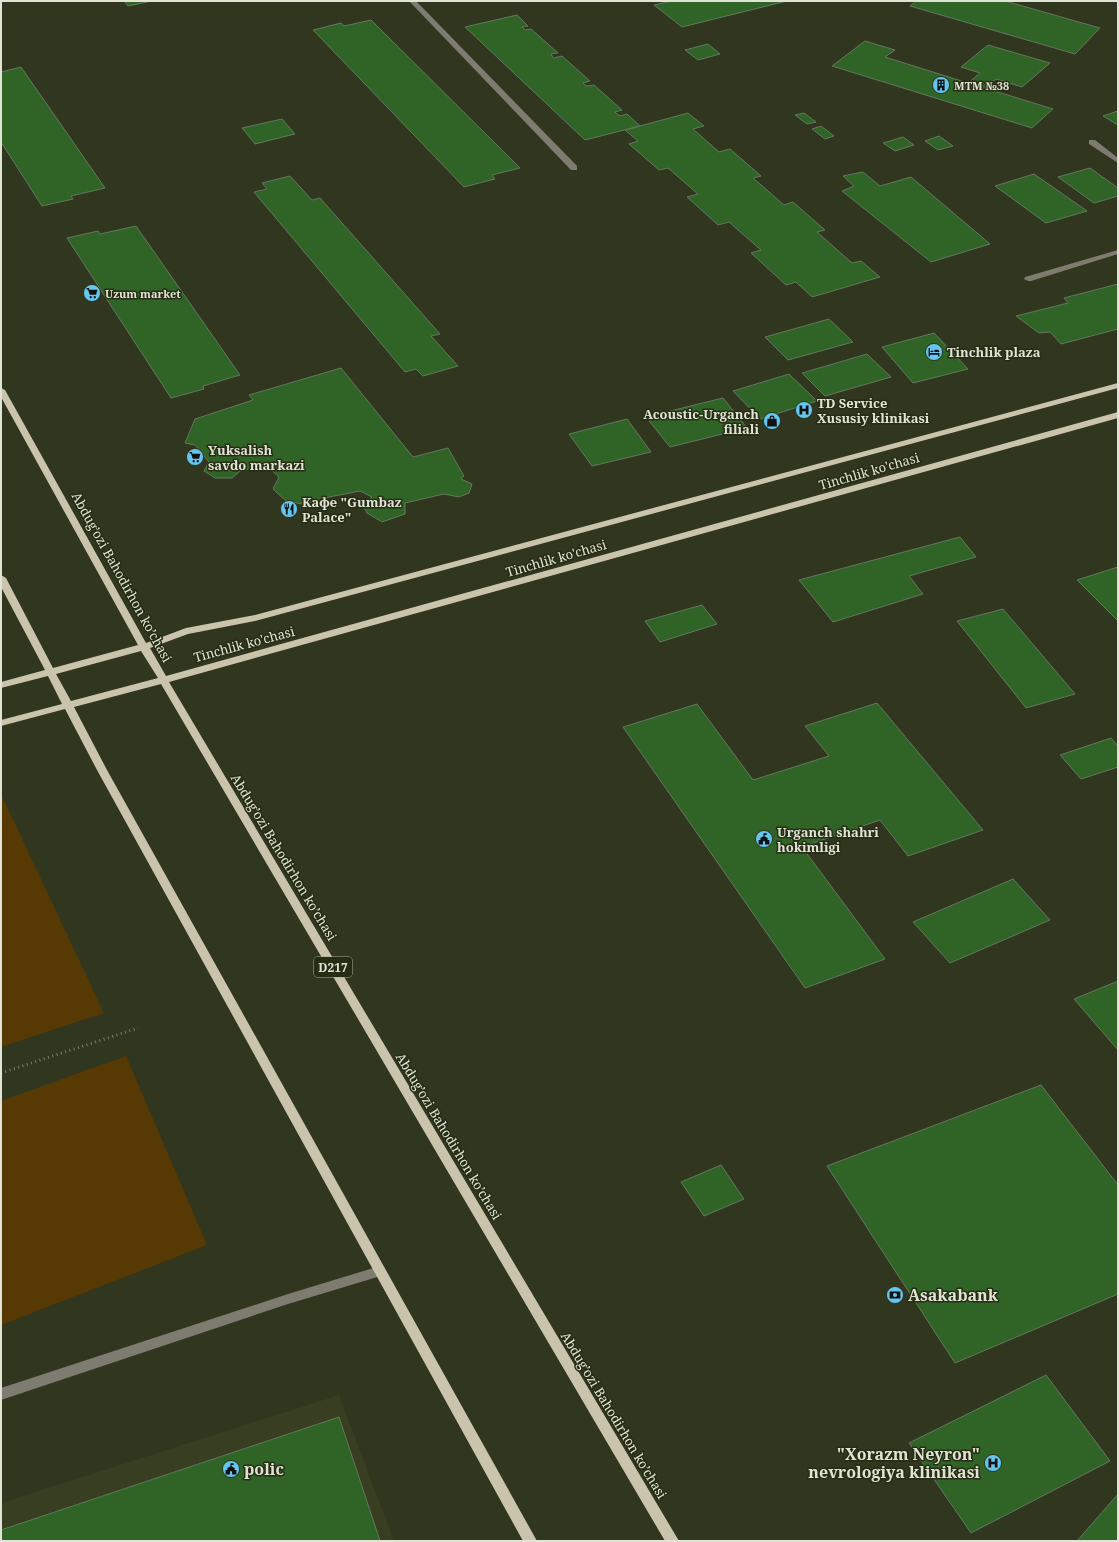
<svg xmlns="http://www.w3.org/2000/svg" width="1119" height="1542" font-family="'Noto Serif',serif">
  <rect width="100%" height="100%" fill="#31361e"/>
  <path fill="#383f20" d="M339 1395 394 1541H1V1503Z"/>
  <path fill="#573904" d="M1 794 104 1013 1 1047Z
    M126 1056 207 1245 1 1325V1101Z"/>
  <path fill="#306427" stroke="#647761" d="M124 1H152L128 6Z
    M672 1H787L682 27 654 5Z
    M916 1H1005L1100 28 1075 54 910 6Z
    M517 15 528 26 522 27 525 30 531 29 558 53 551 54 552 56 554 58 562 56 590 81 583 83 585 85 587 86 594 85 622 110 615 112 617 114 620 116 627 114 640 126 585 140 465 27Z
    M371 20 520 168 492 175 495 179 464 187 313 30 341 23 344 26Z
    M865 41 895 50 885 57 968 83 980 73 961 67 988 45 1050 63 1022 87 996 79 985 88 1053 109 1032 128 832 66Z
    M708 44 720 54 698 60 685 50Z
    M21 67 105 188 71 196 73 199 42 206 1 142V72Z
    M1118 111V125L1103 116Z
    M688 113 704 126 693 129 719 152 730 149 761 176 753 178 784 205 793 202 825 230 817 232 852 263 861 261 880 277 812 297 796 282 786 285 751 253 761 250 729 222 718 225 687 197 698 194 668 168 659 170 629 144 638 141 625 130Z
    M804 113 816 122 807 124 795 115Z
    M282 119 295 134 255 144 242 128Z
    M821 126 834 136 825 139 812 129Z
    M939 136 953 146 938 150 925 141Z
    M903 137 914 145 895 151 883 143Z
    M1090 168 1118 188V196L1094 203 1058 177Z
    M863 172 880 186 911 177 990 244 931 262 842 191 854 186 843 176Z
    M1034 174 1087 211 1046 223 995 186Z
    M290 176 312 200 320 198 440 334 431 336 458 366 423 376 416 369 405 372 254 192 267 189 262 183Z
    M136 226 240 375 203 386 204 389 171 398 67 238 98 231 100 234Z
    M1118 284V329L1061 344 1050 332 1039 333 1016 316 1068 303 1064 298Z
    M829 319 853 342 788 360 765 337Z
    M934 333 968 369 913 383 882 347Z
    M867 354 891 377 825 396 802 373Z
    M341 368 413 457 448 448 464 476 461 479 472 484 469 493 459 497 444 494 405 503V514L382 522 367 513 363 505 372 497 360 491 329 497 308 505 286 501 273 489 279 477 266 465 240 471 232 478H215L204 471 209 462 195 445 185 443 195 419 253 400 249 395Z
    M789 374 817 401 760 419 733 391Z
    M723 398 747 428 670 447 646 417Z
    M627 419 651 452 592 466 569 434Z
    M960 537 976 557 909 576 923 594 833 622 799 580Z
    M1118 567V621L1077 580Z
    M702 605 717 624 660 642 645 621Z
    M1003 609 1075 694 1026 708 957 621Z
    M877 703 983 830 908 856 880 820 802 847 885 959 805 988 623 727 697 704 753 780 829 756 805 726Z
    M1111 738 1118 746V767L1081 779 1060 755Z
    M1013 879 1050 920 950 963 913 922Z
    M1118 981V1050L1074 999Z
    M1041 1085 1118 1185V1294L955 1363 827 1166Z
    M721 1165 744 1199 704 1216 681 1182Z
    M1046 1375 1110 1461 971 1533 909 1443Z
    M339 1417 380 1541H1V1530Z
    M1118 1494V1541H1077Z"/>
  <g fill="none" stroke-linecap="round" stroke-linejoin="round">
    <path stroke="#7a7e6a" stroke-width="3" stroke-dasharray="1 3.5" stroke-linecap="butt" d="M1 1073 138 1028"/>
    <path fill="#7e7c70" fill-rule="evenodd" d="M409 1H416L577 166V170H571Z
      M1089 140H1095L1118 158V163L1089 144Z
      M1118 250V254L1031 281H1028L1024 279 1025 277Z
      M380 1266 384 1267 386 1271 384 1275 288 1304 1 1400V1388L288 1294Z"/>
    <path fill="#c9c4ab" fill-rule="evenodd" d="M1118 383V388L255 621 188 634 150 648 166 676 1118 412V418L169 682 679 1541H665L161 684 74 707 107 770 537 1541H523L97 770 65 709 1 726V720L62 704 48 676 1 688V682L45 670 1 587V575L6 578 53 668 138 645 1 397V388L5 390 146 643 186 628 255 615ZM141 651 158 678 71 701 56 674Z"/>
  </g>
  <defs>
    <g id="building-disc" transform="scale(0.9)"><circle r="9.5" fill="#64c5ee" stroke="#272c14"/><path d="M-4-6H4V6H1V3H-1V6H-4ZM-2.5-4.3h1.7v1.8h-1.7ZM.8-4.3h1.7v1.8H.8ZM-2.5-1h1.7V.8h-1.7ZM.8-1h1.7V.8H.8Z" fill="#111"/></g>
    <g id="supermarket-disc" transform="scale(0.9)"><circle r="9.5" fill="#64c5ee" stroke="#272c14"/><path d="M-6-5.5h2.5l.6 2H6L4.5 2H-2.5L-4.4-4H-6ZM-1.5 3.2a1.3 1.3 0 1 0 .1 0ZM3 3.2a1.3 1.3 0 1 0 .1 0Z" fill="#111"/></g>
    <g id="hotel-disc" transform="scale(0.9)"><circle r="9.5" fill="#64c5ee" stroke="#272c14"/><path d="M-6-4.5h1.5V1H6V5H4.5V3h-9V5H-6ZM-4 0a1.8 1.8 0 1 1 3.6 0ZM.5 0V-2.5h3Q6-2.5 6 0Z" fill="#111"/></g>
    <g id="hospital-disc" transform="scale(0.9)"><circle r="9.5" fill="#64c5ee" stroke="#272c14"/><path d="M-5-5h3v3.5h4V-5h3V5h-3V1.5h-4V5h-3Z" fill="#111"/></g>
    <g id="shop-disc" transform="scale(0.9)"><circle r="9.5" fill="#64c5ee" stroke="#272c14"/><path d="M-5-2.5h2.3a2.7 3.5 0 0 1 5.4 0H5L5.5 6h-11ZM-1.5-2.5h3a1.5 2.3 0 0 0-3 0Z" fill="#111"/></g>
    <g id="restaurant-disc" transform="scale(0.9)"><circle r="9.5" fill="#64c5ee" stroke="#272c14"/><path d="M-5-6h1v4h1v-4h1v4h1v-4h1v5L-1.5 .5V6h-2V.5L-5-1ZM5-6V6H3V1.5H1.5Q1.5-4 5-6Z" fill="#111"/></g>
    <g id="civic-disc" transform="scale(0.9)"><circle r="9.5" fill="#64c5ee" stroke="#272c14"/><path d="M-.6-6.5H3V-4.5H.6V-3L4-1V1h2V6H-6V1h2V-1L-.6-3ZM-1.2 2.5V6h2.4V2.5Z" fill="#111"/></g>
    <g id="bank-disc" transform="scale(0.9)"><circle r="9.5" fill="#64c5ee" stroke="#272c14"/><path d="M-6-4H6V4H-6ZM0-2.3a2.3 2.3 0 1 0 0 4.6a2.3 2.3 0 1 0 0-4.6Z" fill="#111"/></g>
  </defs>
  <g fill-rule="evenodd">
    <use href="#building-disc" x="941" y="85"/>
    <use href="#supermarket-disc" x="92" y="293"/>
    <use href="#hotel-disc" x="934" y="352"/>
    <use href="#hospital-disc" x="804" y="410"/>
    <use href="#shop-disc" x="772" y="421"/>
    <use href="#supermarket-disc" x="195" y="457"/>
    <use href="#restaurant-disc" x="289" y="509"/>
    <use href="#civic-disc" x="764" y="839"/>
    <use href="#bank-disc" x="895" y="1295"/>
    <use href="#hospital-disc" x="993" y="1463"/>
    <use href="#civic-disc" x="231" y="1469"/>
  </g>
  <g text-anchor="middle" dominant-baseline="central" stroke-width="3" stroke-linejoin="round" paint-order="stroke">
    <g font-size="11" font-weight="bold" fill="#e0e4d5" stroke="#272c14" text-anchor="start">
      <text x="954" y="85">МТМ №38</text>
      <text x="105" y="293">Uzum market</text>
    </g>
    <rect fill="#272c14" stroke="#a8ad9b" stroke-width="1" x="314" y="957" width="38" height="20" rx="3"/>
    <g font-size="12" font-weight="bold" fill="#e0e4d5">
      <text x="333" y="967">D217</text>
    </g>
    <g font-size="13" font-weight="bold" fill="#e0e4d5" stroke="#272c14" text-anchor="start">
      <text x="947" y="352">Tinchlik plaza</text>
      <text x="817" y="403">TD Service<tspan x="817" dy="15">Xususiy klinikasi</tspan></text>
      <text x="759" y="414" text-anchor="end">Acoustic-Urganch<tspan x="759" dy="15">filiali</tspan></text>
      <text x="208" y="450">Yuksalish<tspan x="208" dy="15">savdo markazi</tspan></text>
      <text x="302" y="502">Кафе "Gumbaz<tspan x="302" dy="15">Palace"</tspan></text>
      <text x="777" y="832">Urganch shahri<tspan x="777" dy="15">hokimligi</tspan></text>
    </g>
    <g font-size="13" fill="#e0e4d5" stroke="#272c14">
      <text transform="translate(869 471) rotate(-16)">Tinchlik ko'chasi</text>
      <text transform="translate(556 558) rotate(-16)">Tinchlik ko'chasi</text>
      <text transform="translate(122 577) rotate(61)">Abdug’ozi Bahodirhon ko’chasi</text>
      <text transform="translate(244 644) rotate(-15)">Tinchlik ko'chasi</text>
      <text transform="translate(284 857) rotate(59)">Abdug’ozi Bahodirhon ko’chasi</text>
      <text transform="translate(449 1136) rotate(59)">Abdug’ozi Bahodirhon ko’chasi</text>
      <text transform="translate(614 1415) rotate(59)">Abdug’ozi Bahodirhon ko’chasi</text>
    </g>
    <g font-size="16" font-weight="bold" fill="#e0e4d5" stroke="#272c14" text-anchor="start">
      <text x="908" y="1295">Asakabank</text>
      <text x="980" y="1454" text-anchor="end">"Xorazm Neyron"<tspan x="980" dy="18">nevrologiya klinikasi</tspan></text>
      <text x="244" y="1469">polic</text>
    </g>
  </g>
  <rect width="1119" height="1542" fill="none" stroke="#e0e4d5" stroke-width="4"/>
</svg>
